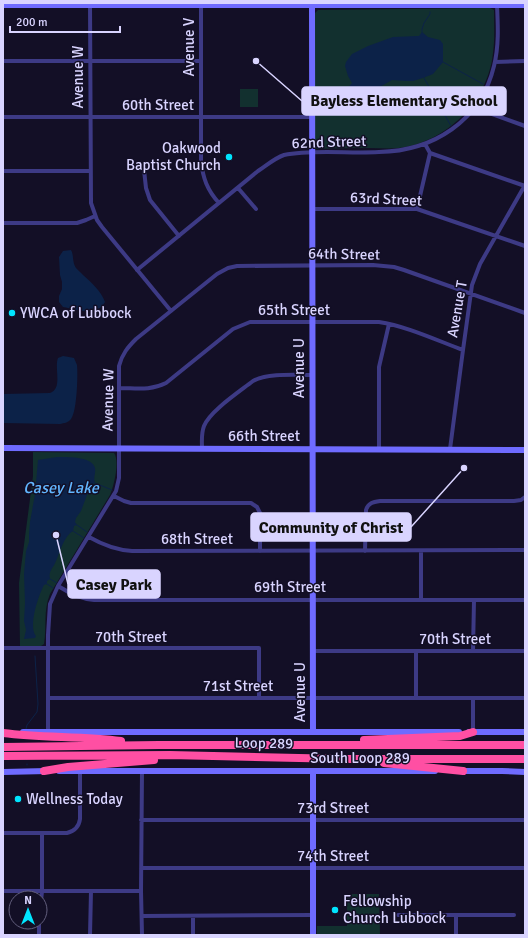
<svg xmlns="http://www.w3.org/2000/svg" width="528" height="938" font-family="Signika,sans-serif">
  <rect width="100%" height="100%" fill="#130f26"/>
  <path fill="#12302f" d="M490 8 494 10C494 24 495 39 493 53 488 101 447 142 399 148 389 149 378 148 368 148 351 148 334 148 316 149L314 147 315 13 318 10Z
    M240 89H258V107H240Z
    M33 452 114 453C120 461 114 486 110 495L50 594C43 611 47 626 44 644L41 646H20L19 583 33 476Z
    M347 894H379L380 935H317V926H347Z"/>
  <path fill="#0c2248" d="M422 32 428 37 440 40 443 44V62L433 74 423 78 413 81H406L392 80 378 88 372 90 366 89 358 88 347 89 352 83 348 76 345 66 346 62 352 54 368 46 393 37 417 36H419Z
    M71 250C74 255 72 262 76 268 78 270 81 273 83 275 92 283 101 291 105 302 96 318 77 309 63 307L59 302V296L62 289V282L60 275 59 257 63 251Z
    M63 356 69 357 74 358C75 360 76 363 77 365 78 374 77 412 71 419 68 423 64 423 60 424L3 423V394L50 393C63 389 54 368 58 358Z
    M57 457C67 457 92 456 95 468 96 473 93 478 95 483L92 484 87 495 81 511 76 518 75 522 77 525 74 526 73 531C64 536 60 552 56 561 54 567 48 571 50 579L47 581V584L44 585 43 587C38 597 28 627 36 636L35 638 24 639 26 630 24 621 25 603 24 574 26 551 29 542V534L30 522 35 494 38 460Z"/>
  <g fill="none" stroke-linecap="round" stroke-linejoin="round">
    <path stroke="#0c2248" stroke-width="1" d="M422 32V29L424 23 430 14V12
      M443 62 483 84
      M424 78 451 126
      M315 93 347 89
      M95 483 112 490
      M77 525 87 532
      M73 531 84 538
      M50 579 57 583
      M47 584 53 588
      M26 729 27 725 37 712 38 704 35 656
      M27 765V764"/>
    <path stroke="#3d3a85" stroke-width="4" d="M90 3 91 203 97 220 102 227 171 311
      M201 5V161C203 178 207 190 219 203
      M3 61H201
      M495 62 525 61
      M475 107 484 111 525 126
      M3 117H312
      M425 144 430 153 525 186
      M144 170 146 188 150 200 179 236
      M3 171H90
      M238 188 256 209
      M312 209H417L525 246
      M417 209 430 153
      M3 223H77L86 220 95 216
      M137 270 258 171C267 165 275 158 284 155 298 152 313 152 327 152 344 152 361 153 379 152 433 151 481 121 494 66 499 46 498 26 497 5
      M119 388C136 388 150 391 166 383L233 329 250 322H379C406 326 436 340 463 350
      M202 448C202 441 201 434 204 426 210 411 239 392 253 381 267 373 295 375 312 375
      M379 449V367L389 324
      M450 449 463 350 472 285 480 264 525 185
      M114 496 124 501 131 503H251L257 507 260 513V551
      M89 537C103 545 116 550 132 551L525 550
      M365 551 366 510C368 503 373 502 380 501H514L521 500 525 497
      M421 551V600
      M58 586C69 593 81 599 94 600H525
      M3 648H259V698
      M313 651H525
      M416 651V698
      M473 651 474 600
      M48 698H525
      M48 732V635L50 604 58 586 116 491 119 478V366C122 354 128 347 136 339L217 274 228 268 237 266 373 265 394 267 404 270 525 313
      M473 732V698
      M142 771 141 891 142 935
      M141 820H525
      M3 833H67C75 831 79 827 80 819V771
      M141 868H525
      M3 891H141
      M40 912 42 891V833
      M398 915H514
      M456 915V935
      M142 916 313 915
      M39 935V922
      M90 935 91 891
      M193 935V916"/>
    <path stroke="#6f6bff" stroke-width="6" d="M312 3 313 732
      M3 5H525
      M3 448 525 450
      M23 732H459
      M469 732H525
      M59 771H435
      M313 771V935
      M459 771H502L525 772
      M3 772 47 771"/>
    <path stroke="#ff4fa3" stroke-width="8" d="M3 733C42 738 82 736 121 741
      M364 740 460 736 473 732
      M3 747 159 745H525
      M3 756 170 755 344 759H525
      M384 763 463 771
      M44 771 68 767 154 760"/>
  </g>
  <g fill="#00e5ff" stroke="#130f26" stroke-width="1.5">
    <circle cx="229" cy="157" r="4"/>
    <circle cx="12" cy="313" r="4"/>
    <circle cx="18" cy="799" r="4"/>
    <circle cx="335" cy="910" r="4"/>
  </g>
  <g text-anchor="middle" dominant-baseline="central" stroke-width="3" stroke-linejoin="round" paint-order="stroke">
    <g font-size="15" fill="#d9d4ff" stroke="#130f26">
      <text transform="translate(189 47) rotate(-90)">Avenue V</text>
      <text transform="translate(78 77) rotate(-90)">Avenue W</text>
      <text x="158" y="105">60th Street</text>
      <text transform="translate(329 142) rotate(-2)">62nd Street</text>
      <text transform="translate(386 199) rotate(3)">63rd Street</text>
      <text transform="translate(344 254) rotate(1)">64th Street</text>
      <text transform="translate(457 309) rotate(-80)">Avenue T</text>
      <text x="294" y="310">65th Street</text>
      <text transform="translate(299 368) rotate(-90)">Avenue U</text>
      <text transform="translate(108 400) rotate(-89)">Avenue W</text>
      <text x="264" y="436">66th Street</text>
      <text x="197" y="539">68th Street</text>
      <text x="290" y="587">69th Street</text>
      <text x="131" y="637">70th Street</text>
      <text x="455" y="639">70th Street</text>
      <text x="238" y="686">71st Street</text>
      <text transform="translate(300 692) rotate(-90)">Avenue U</text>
      <text transform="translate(264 743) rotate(1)">Loop 289</text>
      <text x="360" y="758">South Loop 289</text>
      <text x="333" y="808">73rd Street</text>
      <text x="333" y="856">74th Street</text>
    </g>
    <g font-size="15" fill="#d9d4ff" stroke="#130f26" text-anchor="start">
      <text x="221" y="148" text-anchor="end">Oakwood<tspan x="221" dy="17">Baptist Church</tspan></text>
      <text x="20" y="313">YWCA of Lubbock</text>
      <text x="26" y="799">Wellness Today</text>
      <text x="343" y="901">Fellowship<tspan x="343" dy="17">Church Lubbock</tspan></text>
    </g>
    <g font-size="16" font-style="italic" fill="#62b6ff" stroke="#130f26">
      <text x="61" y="488">Casey Lake</text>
    </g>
  </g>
  <path fill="none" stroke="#d9d4ff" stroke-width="1.5" d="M256 61L302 101M464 468L411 527M56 535L68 584"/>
  <g fill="#d9d4ff" stroke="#130f26" stroke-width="1.5">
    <circle cx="256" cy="61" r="4"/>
    <circle cx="464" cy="468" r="4"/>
    <circle cx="56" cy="535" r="4"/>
  </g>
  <g fill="#d9d4ff" stroke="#d9d4ff" stroke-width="1.5">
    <rect x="302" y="87" width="204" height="28" rx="4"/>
    <rect x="251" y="513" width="160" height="28" rx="4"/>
    <rect x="68" y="570" width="92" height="28" rx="4"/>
  </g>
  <g font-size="16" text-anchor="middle" font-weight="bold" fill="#111">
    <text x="404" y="106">Bayless Elementary School</text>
    <text x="331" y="533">Community of Christ</text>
    <text x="114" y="590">Casey Park</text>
  </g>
  <rect width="528" height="938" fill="none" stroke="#d9d4ff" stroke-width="8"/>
  <g transform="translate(28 910)"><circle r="19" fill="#130f26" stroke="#625e7d"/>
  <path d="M0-3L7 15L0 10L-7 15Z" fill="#00e5ff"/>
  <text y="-6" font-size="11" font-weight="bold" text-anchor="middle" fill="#d9d4ff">N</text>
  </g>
  <path d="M10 26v6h110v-6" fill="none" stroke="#d9d4ff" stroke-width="2"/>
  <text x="16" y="26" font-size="12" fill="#d9d4ff" stroke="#130f26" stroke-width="3" paint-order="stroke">200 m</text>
</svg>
